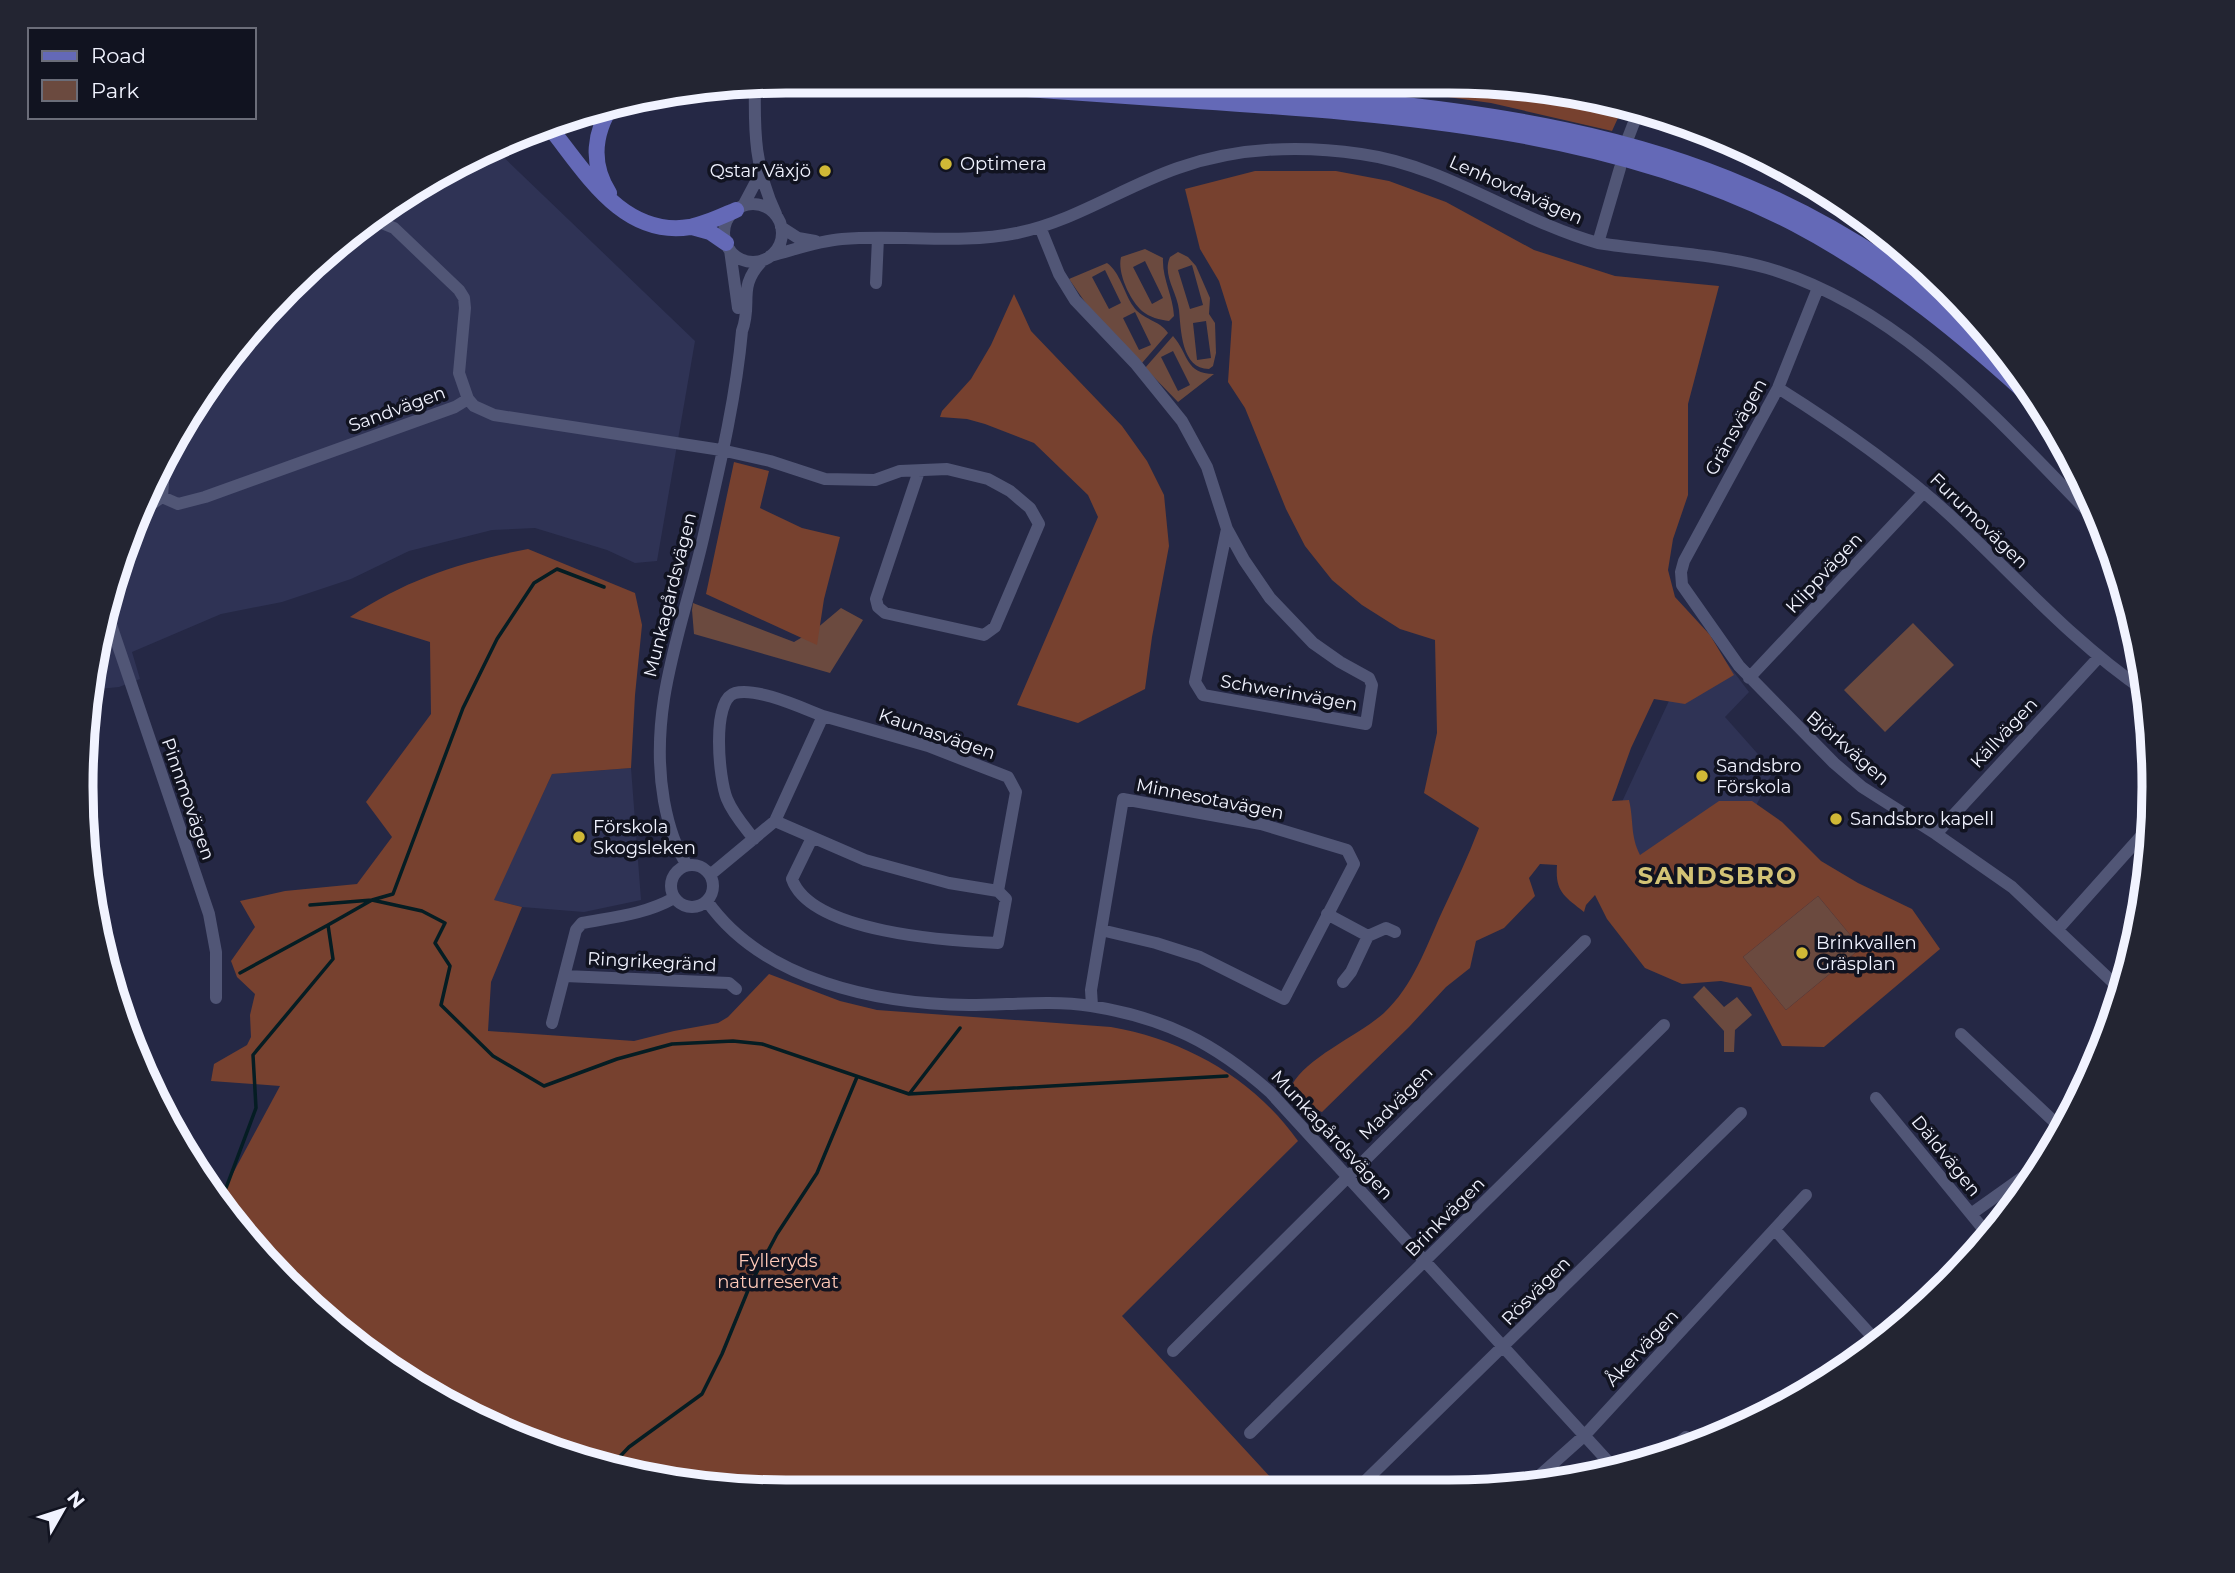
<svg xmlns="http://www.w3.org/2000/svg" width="2235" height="1573" font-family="Montserrat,sans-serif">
  <rect width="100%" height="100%" fill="#252845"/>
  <path fill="#2f3355" d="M493 147 695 341 657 561 635 563 607 550 535 528 492 530 409 551 351 579 282 602 221 614 132 652 140 679 119 687 88 690 134 516 175 433 255 321 395 199Z
    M1702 630 1749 692 1725 717 1773 771 1755 808 1686 920 1614 819Z
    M631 768 641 900 584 912 522 907 493 900 552 774Z"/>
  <path fill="#6b4a3f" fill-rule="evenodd" d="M1145 249 1163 258C1162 279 1173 295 1174 316L1169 321C1160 320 1149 317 1142 311 1130 300 1117 273 1121 257ZM1145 261 1163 298 1152 304 1133 267Z
    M1178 252 1188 257 1196 266 1210 298 1209 314 1215 323 1216 353 1213 366 1209 369C1181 369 1181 329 1179 310 1177 292 1162 275 1170 257ZM1192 265 1203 305 1190 309 1178 270ZM1206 321 1211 358 1197 360 1193 323Z
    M1107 263C1120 272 1124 293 1133 306 1142 320 1160 320 1168 333L1142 363 1087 305 1069 279ZM1105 270 1121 303 1109 309 1092 277ZM1135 312 1151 345 1139 350 1123 318Z
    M1173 336C1189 354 1185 374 1214 374L1178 402 1145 368ZM1173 351 1190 385 1178 391 1161 357Z
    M693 603 794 642 816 629 841 608 863 620 830 673 694 634 692 610Z
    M1913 623 1954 665 1885 732 1844 690Z
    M1818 896 1861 948 1786 1010 1743 957Z
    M1704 986 1724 1007 1737 997 1752 1015 1735 1030 1734 1052H1724V1031L1693 997Z"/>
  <path fill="#77412f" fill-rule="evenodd" d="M1367 81H1449L1586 94 1623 107 1612 131 1491 103 1397 90Z
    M1255 171H1336L1389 181 1446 202 1534 250 1615 276 1719 286 1688 404V495L1673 539 1668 570 1675 597 1710 635 1734 675 1685 704 1654 699 1631 748 1612 801 1629 800C1634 822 1630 835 1640 855L1719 801H1752L1782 822 1821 861 1858 883 1912 909 1940 949 1824 1047 1782 1046 1751 987 1721 981 1682 984 1645 968 1607 919 1595 895 1586 905 1584 912C1564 896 1555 892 1557 865L1540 864 1529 878 1535 896 1504 928 1476 941 1470 968 1446 987 1409 1027 1322 1112 1304 1105 1292 1085C1307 1057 1358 1036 1384 1013 1413 986 1426 947 1442 912 1455 884 1468 857 1479 828L1424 793 1437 733 1435 640 1400 629 1362 605 1332 580 1305 546 1286 509 1245 408 1228 382 1232 322 1219 281 1200 249 1185 189ZM1818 896 1861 948 1786 1010 1743 957Z
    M1014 294 1031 331 1122 426 1147 461 1164 495 1169 546 1152 637 1145 689 1078 723 1017 705 1098 517 1088 495 1034 443 985 424 967 419 940 417 942 411 971 379 991 345Z
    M734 462 769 471 760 508 802 528 840 537 824 599 817 645 706 594Z
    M528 549 635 593 642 625 635 695 631 768 552 774 494 900 522 907 491 982 488 1031 634 1041 674 1031 718 1023 728 1017 769 974 840 1001 877 1010 1111 1027C1186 1040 1254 1079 1298 1141L1122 1316 1284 1492H787L648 1479 516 1439 394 1373 287 1285 218 1201 280 1086 211 1081 214 1064 247 1045 251 1037 250 1015 255 994 237 977 231 961 255 927 240 901 285 891 357 884 392 837 366 802 431 714 430 642 350 617C407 579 461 562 528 549Z"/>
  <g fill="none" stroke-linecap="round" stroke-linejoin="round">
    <path stroke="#051d23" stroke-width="3.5" d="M310 905 372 900 422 911 445 923 435 943 450 966 441 1005 493 1056 544 1086 617 1059 672 1044 733 1041 762 1044 909 1094 1227 1076
      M240 973 328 925
      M910 1093 960 1028
      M220 1204 256 1108 253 1055 333 959 328 925 372 900 393 894 463 708 497 639 534 583 557 569 604 587
      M610 1467 629 1447 702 1394 722 1354 751 1283 777 1234 817 1173 857 1077"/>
    <path stroke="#515676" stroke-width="12" d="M755 85C754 132 755 170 776 214
      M1628 138 1638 112
      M724 233a29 29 0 1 1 58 0a29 29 0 1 1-58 0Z
      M743 206 760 174
      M372 219 394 228 459 290 464 298 465 308 459 373 468 399
      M781 227 798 238 815 241
      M1040 227 1059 274 1075 300 1135 363 1182 421 1207 467 1227 529 1244 560 1270 598 1313 643 1340 662 1369 678 1372 685 1366 724 1203 695 1195 682 1227 529
      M1598 243 1620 168
      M730 250 738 308
      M770 256C794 250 817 241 842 239 901 234 959 245 1017 233 1075 221 1123 187 1178 168 1238 147 1300 145 1361 154 1447 166 1516 220 1598 243 1654 252 1713 253 1767 268 1907 309 2005 429 2104 528
      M876 283 878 238
      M1818 288 1778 388 1684 561 1681 572 1682 585 1739 666 1834 763 1862 787 1936 834 2012 887 2121 990
      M1778 388C1840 427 1901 469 1954 519 2017 578 2074 643 2145 691
      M162 497 165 454
      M134 516 162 497 178 504 205 497 455 407 468 399 474 406 494 415 721 450 770 461 825 479 875 480 900 471 947 469 988 479 1010 491 1030 508 1039 524 995 627 984 635 885 613 878 607 876 599 919 471
      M108 616 209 914 216 952V998
      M1749 678 1924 492
      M775 821 865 860 949 883 998 891 1006 899 998 943C950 941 811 933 792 879L812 838
      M1936 834 2099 657
      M754 839C744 826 733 814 727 799 719 780 711 700 735 693 757 687 802 708 823 716
      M671 886a21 21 0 1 1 42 0a21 21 0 1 1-42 0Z
      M687 865C675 847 668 823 664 801 647 705 685 622 705 530 720 465 736 398 742 331 753 302 736 288 763 260
      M710 875 775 821 823 716 928 746 1008 777 1016 792 998 891
      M707 901C763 981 878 1004 969 1005 1009 1005 1051 1000 1091 1006 1165 1018 1215 1043 1270 1092L1615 1469
      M1327 914 1368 936 1386 928 1395 932
      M2058 929 2151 825
      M565 976 729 983 736 989
      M1343 982 1351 972 1368 936
      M1092 1006 1091 990 1123 799 1261 824 1347 850 1354 864 1284 999 1200 957 1156 943 1101 930
      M552 1023 576 930 582 923C614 917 646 914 674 898
      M1961 1034 2062 1129
      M1876 1098 1989 1236
      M1971 1214 2044 1162
      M1775 1230 1880 1345
      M1173 1351 1585 941
      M1250 1433 1664 1025
      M1670 1450 1686 1437
      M1529 1485 1585 1435 1806 1195
      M1354 1492 1741 1113"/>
    <path stroke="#6469b7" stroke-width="16" d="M912 81C1007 88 1102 94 1197 101 1396 114 1615 130 1795 224 1888 273 1967 338 2043 409
      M1065 81C1170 84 1273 90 1377 102 1503 115 1631 136 1748 187 1840 226 1922 281 1997 347
      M547 124C584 169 621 238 690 227 706 224 722 216 736 210
      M609 193C590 163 594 132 613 103
      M692 227 710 232 726 243"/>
  </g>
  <g fill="#d0b836" stroke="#111320" stroke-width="2.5">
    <circle cx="946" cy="164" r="7"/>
    <circle cx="825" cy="171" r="7"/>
    <circle cx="1702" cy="776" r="7"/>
    <circle cx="1836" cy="819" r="7"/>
    <circle cx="579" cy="837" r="7"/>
    <circle cx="1802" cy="953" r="7"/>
  </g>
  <g text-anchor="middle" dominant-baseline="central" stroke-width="7" stroke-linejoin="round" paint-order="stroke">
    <g font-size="18" fill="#f1f3ff" stroke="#111320" text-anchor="start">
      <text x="960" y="164">Optimera</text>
      <text x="811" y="171" text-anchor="end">Qstar Växjö</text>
      <text x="1716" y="766">Sandsbro<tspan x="1716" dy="21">Förskola</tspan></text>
      <text x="1850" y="819">Sandsbro kapell</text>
      <text x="593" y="827">Förskola<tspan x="593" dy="21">Skogsleken</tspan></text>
      <text x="1816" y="943">Brinkvallen<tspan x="1816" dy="21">Gräsplan</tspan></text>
    </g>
    <g font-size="18" fill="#f1f3ff" stroke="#111320">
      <text transform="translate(1516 190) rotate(24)">Lenhovdavägen</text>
      <text transform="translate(397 409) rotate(-20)">Sandvägen</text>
      <text transform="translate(1736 427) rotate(-61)">Gränsvägen</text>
      <text transform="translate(1979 521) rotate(44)">Furumovägen</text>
      <text transform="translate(1824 573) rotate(-47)">Klippvägen</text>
      <text transform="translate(670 595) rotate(-76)">Munkagårdsvägen</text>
      <text transform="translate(1289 693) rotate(10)">Schwerinvägen</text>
      <text transform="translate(2004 733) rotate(-47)">Källvägen</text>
      <text transform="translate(937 734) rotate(19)">Kaunasvägen</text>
      <text transform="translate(1848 748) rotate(41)">Björkvägen</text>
      <text transform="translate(188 799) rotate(71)">Pinnmovägen</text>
      <text transform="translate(1210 799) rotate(11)">Minnesotavägen</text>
      <text transform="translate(652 962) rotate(3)">Ringrikegränd</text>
      <text transform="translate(1396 1103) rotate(-45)">Madvägen</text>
      <text transform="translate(1332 1135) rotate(47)">Munkagårdsvägen</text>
      <text transform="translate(1946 1156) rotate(51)">Däldvägen</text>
      <text transform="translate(1445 1217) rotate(-45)">Brinkvägen</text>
      <text transform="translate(1536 1291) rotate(-45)">Rösvägen</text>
      <text transform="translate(1642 1348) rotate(-47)">Åkervägen</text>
    </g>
    <g font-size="18" fill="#ffc9b8" stroke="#111320">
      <text x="778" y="1261">Fylleryds<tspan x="778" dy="21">naturreservat</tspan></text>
    </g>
    <g font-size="24" font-weight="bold" letter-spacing="2" fill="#d3c375" stroke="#111320">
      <text x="1718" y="875">SANDSBRO</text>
    </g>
  </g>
  <path d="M0 0H2235V1573H0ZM786 93H1449A693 693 0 0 1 2142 786V787A693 693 0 0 1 1449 1480H786A693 693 0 0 1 93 787V786A693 693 0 0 1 786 93Z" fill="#232532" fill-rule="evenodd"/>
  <path fill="none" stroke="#f1f3ff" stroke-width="9" d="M786 93H1449A693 693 0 0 1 2142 786V787A693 693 0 0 1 1449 1480H786A693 693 0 0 1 93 787V786A693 693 0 0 1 786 93Z"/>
  <rect x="28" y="28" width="228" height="91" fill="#111320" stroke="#6b6d79" stroke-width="2"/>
  <rect x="42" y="51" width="35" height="10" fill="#6469b7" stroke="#6b6d79" stroke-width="2"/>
  <text x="91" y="63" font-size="21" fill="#f1f3ff">Road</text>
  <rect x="42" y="80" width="35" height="21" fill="#6b4a3f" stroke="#6b6d79" stroke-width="2"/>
  <text x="91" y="98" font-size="21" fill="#f1f3ff">Park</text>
  <g transform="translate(63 1510) rotate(51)" stroke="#111320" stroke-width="5" paint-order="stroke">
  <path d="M0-5L12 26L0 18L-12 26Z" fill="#f1f3ff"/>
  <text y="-10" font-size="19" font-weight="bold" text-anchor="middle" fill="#f1f3ff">N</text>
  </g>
</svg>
